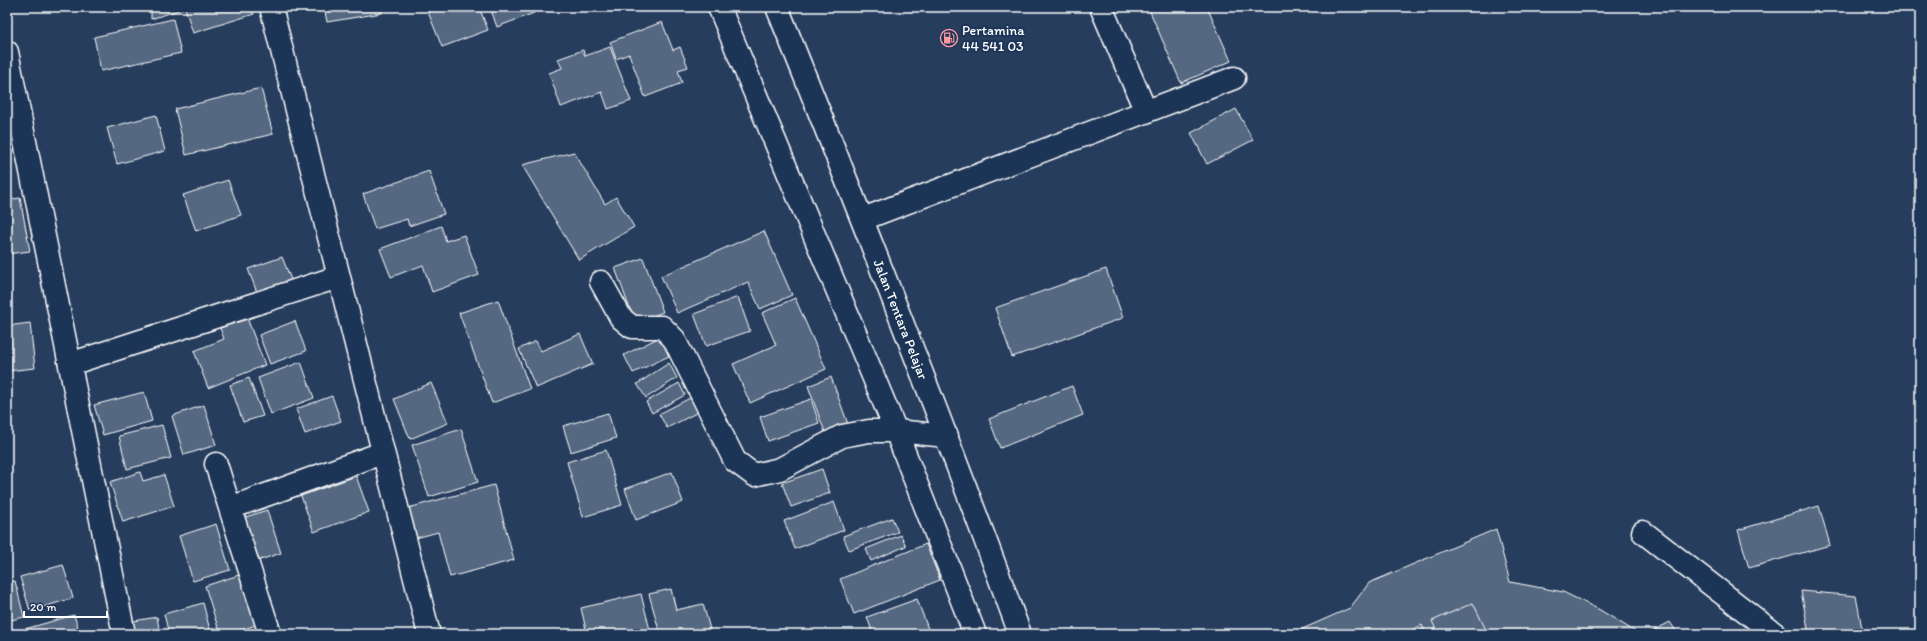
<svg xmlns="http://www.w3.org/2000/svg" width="1927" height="641" font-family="Itim,sans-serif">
  <rect width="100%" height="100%" fill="#263d5e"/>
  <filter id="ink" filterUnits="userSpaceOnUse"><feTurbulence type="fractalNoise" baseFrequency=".025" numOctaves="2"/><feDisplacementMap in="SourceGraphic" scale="8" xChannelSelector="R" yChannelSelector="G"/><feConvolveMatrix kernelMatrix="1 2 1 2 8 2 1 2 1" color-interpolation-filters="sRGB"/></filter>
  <g filter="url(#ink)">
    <path fill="#556781" stroke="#fff" d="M151 7H251L254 14 193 33 185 8 151 19Z
      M324 7H381L382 13 327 22Z
      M426 7H479L488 30 442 47Z
      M490 7H532L534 13 497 27Z
      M1148 7H1207L1231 61 1181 83Z
      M173 19 181 53 101 71 94 37Z
      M662 22 673 50 680 47 688 67 678 70 682 83 645 97 629 54 616 59 610 42Z
      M610 47 631 101 608 109 602 92 561 107 549 73 562 68 558 59 583 50 585 56Z
      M261 88 273 134 186 155 175 109Z
      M1236 109 1253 140 1207 164 1191 133Z
      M156 115 165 151 117 164 107 128Z
      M574 152 605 204 616 197 634 227 579 260 522 165Z
      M429 171 444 214 409 226 407 219 375 229 363 194Z
      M228 180 241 215 196 231 183 195Z
      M20 198 30 251 7 254V200Z
      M441 226 446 241 464 235 479 275 432 292 423 265 391 277 380 249Z
      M764 231 792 295 760 309 748 282 677 313 661 276Z
      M282 257 292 282 258 295 248 269Z
      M643 258 663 312 635 323 615 268Z
      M1106 269 1123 318 1012 357 995 308Z
      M738 297 750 331 706 346 694 314Z
      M795 298 826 369 750 403 733 364 776 345 762 313Z
      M498 300 530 389 492 403 459 313Z
      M247 318 265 365 208 388 194 351 224 339 220 328Z
      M295 321 306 351 270 364 259 335Z
      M30 323 35 368 7 371V326Z
      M580 334 593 364 536 388 519 349 536 341 541 351Z
      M660 337 669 356 633 373 624 355Z
      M301 362 314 398 271 414 258 378Z
      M669 363 677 378 646 398 637 384Z
      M831 377 849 427 826 435 808 386Z
      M249 378 263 416 243 422 230 385Z
      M431 383 448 423 410 439 394 399Z
      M679 383 685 395 652 413 646 402Z
      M1072 386 1083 415 1000 448 989 419Z
      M144 392 152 421 103 435 94 405Z
      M332 396 341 421 305 434 296 409Z
      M692 397 700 411 667 428 659 414Z
      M811 399 819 423 768 441 760 417Z
      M204 405 216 445 184 455 172 416Z
      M608 413 616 438 571 452 563 426Z
      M162 425 171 458 127 469 119 436Z
      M461 429 478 482 429 497 412 445Z
      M606 450 622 505 583 517 567 462Z
      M822 469 830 493 791 507 782 483Z
      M140 472 143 481 164 475 174 506 123 522 110 482Z
      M672 472 683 502 636 520 625 489Z
      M356 476 369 512 314 532 301 496Z
      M494 485 514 560 450 577 438 532 416 538 408 508Z
      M834 502 844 530 795 549 784 521Z
      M1819 506 1830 545 1749 568 1738 530Z
      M267 510 281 553 257 561 243 518Z
      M892 518 898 532 849 550 843 536Z
      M216 524 230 570 193 581 179 536Z
      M1496 529 1510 582 1563 592 1600 610 1639 634H1291L1350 608 1369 583Z
      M901 535 906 546 871 561 866 549Z
      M926 544 940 580 854 614 840 579Z
      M63 565 73 598 30 611 20 577Z
      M239 575 256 625 229 634H220L205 586Z
      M15 581 24 617 7 621V582Z
      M671 589 676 610 703 604 711 633 660 634 649 594Z
      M1801 591 1856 596 1863 634H1809Z
      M641 594 651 634H587L581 608Z
      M917 599 930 634H873L867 617Z
      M203 603 211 634H169L164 614Z
      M1473 603 1488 634H1438L1432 621Z
      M74 615 80 634H19L18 631Z
      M157 617 160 634H130L128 622Z
      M1670 622 1678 634H1647Z
      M1422 625 1426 634H1403Z"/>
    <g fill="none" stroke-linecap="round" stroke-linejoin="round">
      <g stroke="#fff" stroke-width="25">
        <path id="minor" d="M271 7 429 634
          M719 7 896 431 975 634
          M1101 7 1146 112
          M7 52 124 634
          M863 219 1234 78
          M601 282 621 318 632 327H662L674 339 735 461 754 475 780 469 842 436 869 431H896L947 436
          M70 364 338 277
          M216 464 270 634
          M230 508 382 453
          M1643 532 1775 634"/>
      </g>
      <g stroke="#fff" stroke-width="25">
        <g id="secondary">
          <path id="s1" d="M777 7C861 215 943 423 1020 634"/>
        </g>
      </g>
      <use href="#minor" stroke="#1d3557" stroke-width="22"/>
      <use href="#secondary" stroke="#1d3557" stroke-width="22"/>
    </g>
  </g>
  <defs>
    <g id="fuel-ring" transform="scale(0.9)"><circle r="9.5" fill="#1d3557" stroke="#ff9aa2" stroke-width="1.5"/><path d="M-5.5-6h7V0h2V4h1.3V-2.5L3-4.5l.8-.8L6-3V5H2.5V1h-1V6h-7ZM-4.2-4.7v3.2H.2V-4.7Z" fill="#ff9aa2"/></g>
  </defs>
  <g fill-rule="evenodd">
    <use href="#fuel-ring" x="949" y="38"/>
  </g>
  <g text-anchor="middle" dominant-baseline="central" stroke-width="4" stroke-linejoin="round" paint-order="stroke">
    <g font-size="14" fill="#fff" stroke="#1d3557" text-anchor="start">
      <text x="962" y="30">Pertamina<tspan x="962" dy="16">44 541 03</tspan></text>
    </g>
    <g font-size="14" fill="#fff" stroke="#1d3557">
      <text stroke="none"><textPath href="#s1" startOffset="336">Jalan Tentara Pelajar</textPath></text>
    </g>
  </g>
  <rect width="1927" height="641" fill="none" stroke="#1d3557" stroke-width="24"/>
  <rect x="12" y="12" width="1903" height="617" fill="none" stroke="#fff" stroke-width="1.5" filter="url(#ink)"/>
  <path d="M24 611v6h83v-6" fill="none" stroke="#ffffff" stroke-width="2"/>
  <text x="30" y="611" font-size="12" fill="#ffffff" stroke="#1d3557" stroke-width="3" paint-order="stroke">20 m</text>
</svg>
